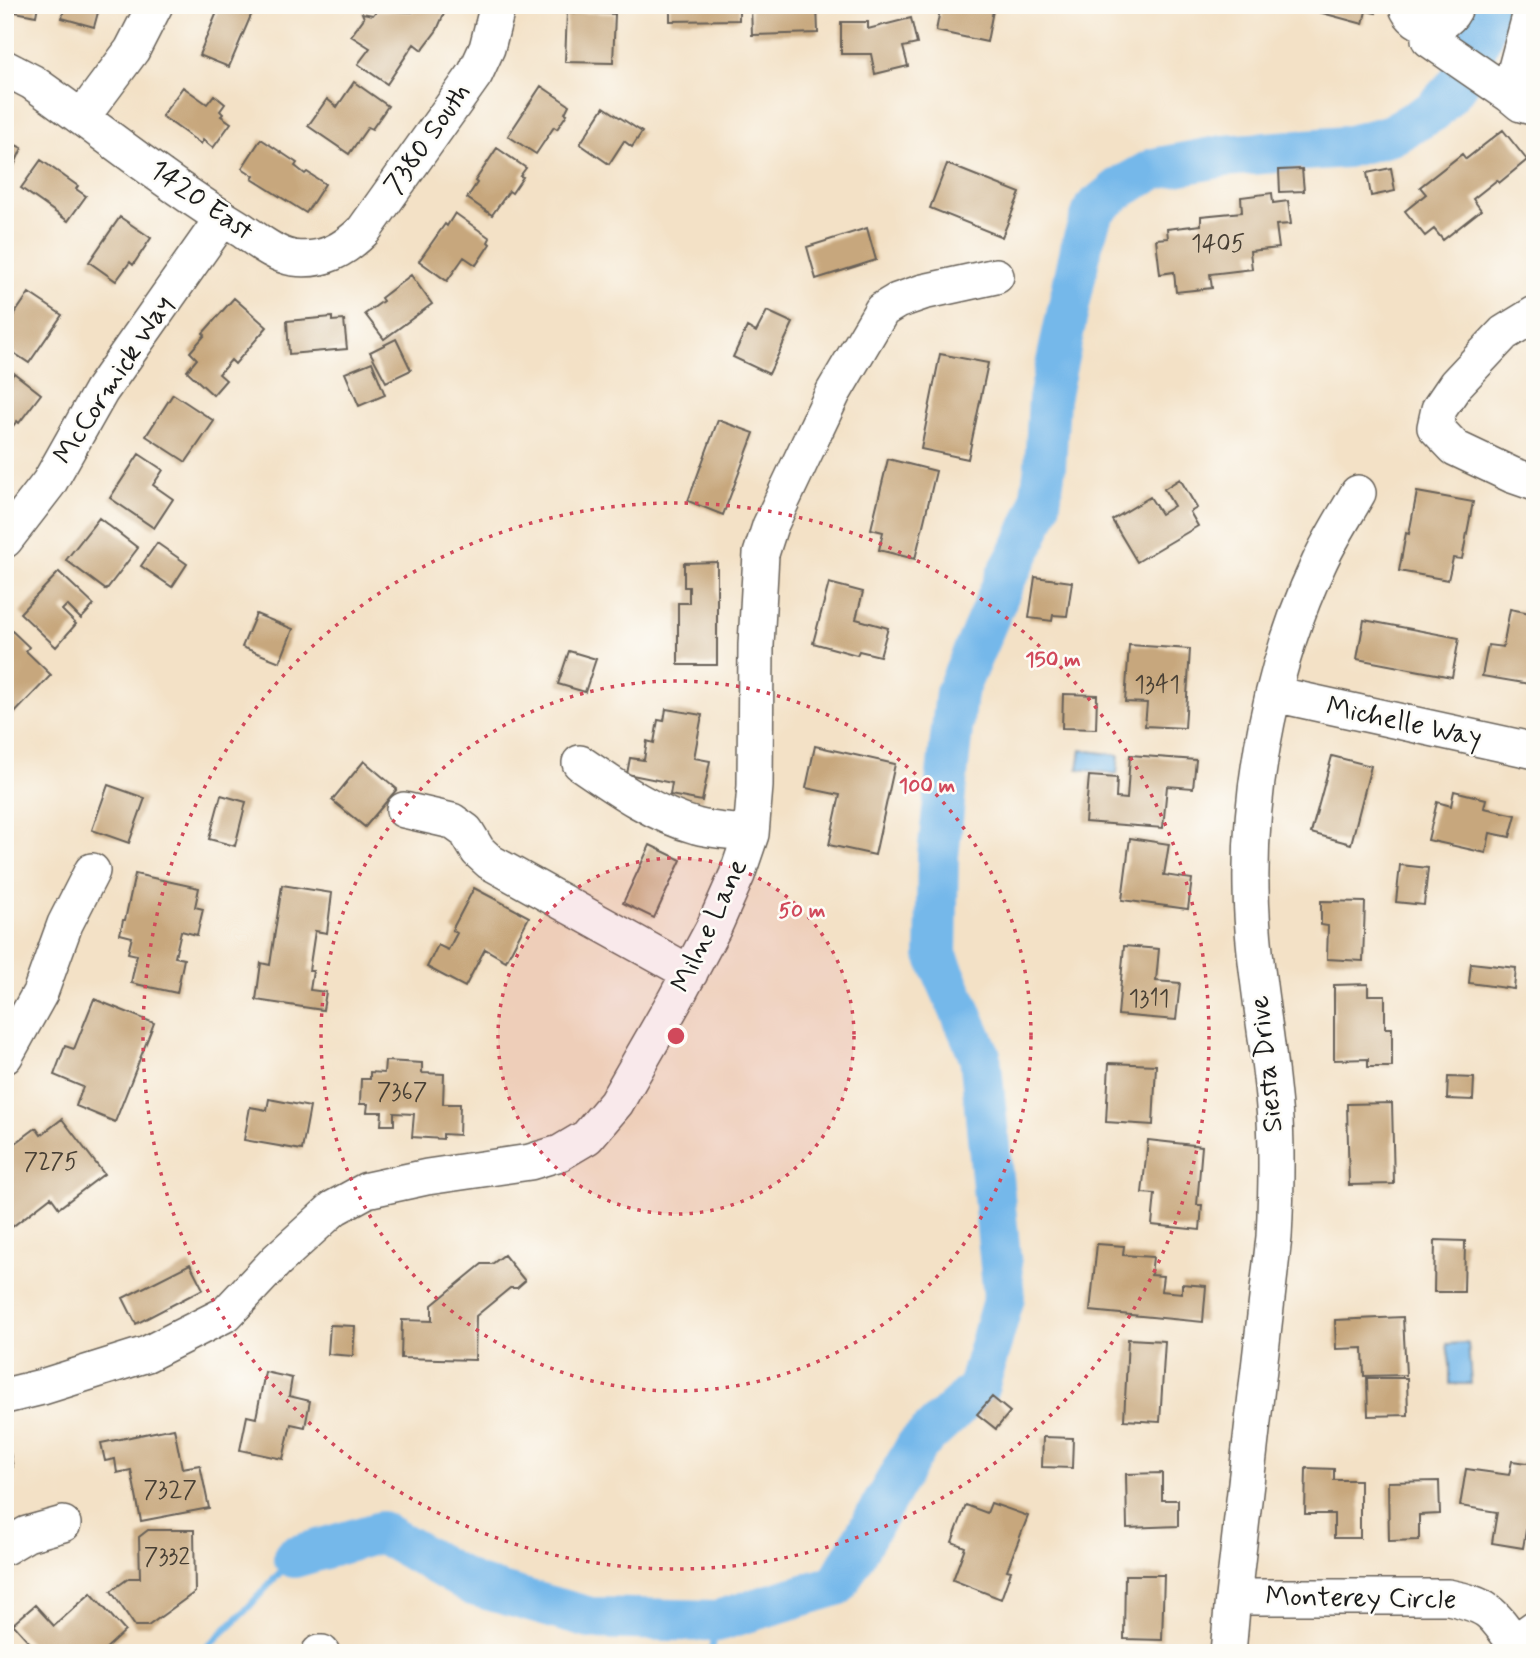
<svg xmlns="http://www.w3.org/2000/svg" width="1540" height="1658" font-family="Mynerve,sans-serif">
  <rect width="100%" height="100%" fill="#fdfcf7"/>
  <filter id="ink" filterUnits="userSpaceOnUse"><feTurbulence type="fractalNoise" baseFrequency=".0143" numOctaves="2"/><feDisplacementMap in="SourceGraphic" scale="14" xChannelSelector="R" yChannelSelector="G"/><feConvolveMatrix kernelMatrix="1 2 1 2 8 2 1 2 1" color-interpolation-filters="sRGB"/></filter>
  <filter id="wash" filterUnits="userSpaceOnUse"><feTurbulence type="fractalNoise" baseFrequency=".00686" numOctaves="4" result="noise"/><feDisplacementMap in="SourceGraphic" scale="28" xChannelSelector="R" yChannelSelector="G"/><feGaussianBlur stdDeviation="1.57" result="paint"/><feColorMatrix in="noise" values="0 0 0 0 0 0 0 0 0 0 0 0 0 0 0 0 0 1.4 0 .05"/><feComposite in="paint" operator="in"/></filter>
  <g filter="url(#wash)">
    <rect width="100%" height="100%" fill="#f3e1c6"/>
    <path fill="#74b8ea" stroke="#486a83" stroke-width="2" d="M1081 750 1119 755 1117 774 1078 769Z
      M1468 1343 1471 1384H1450V1364L1447 1344Z"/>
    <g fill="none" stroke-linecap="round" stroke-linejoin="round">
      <path stroke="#74b8ea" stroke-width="7" d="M201 1653 245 1611 294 1557
        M711 1653 717 1621"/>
      <path stroke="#74b8ea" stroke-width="42" d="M294 1557 381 1532 473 1585 590 1618 717 1621 837 1585 917 1445 978 1388 1004 1297 980 1056 936 955 938 856 956 693 1006 577 1024 544 1039 508 1045 467 1049 399 1082 244 1094 209 1120 188 1154 169 1224 156 1346 147 1391 135 1433 111 1458 84 1475 51 1489 15 1491 5"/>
    </g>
    <g id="blocks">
      <path fill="#c7a77d" d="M5 5H38L36 16 5 10Z
        M65 5H100L94 27 62 18Z
        M220 5H234L252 13 229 67 199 55Z
        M415 5H433L446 9 437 30 422 50 414 44 387 84 358 64 370 48 351 36 364 18 362 13 373 15 377 10 412 12Z
        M670 5H739V20L670 21Z
        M751 5H817L818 33 752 35Z
        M941 5H994L987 42 936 31Z
        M1317 5H1378L1376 13 1366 11 1363 24 1315 11Z
        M567 12 615 14 613 63 565 62Z
        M911 18 917 44 903 47 908 66 875 74 871 54H841V22H868V29Z
        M354 82 388 106 372 129 368 127 349 154 308 126 327 99 337 107Z
        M541 86 569 105 565 113 567 114 557 129 554 127 536 154 508 136Z
        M183 87 207 104 214 95 225 104 220 111 223 114 221 116 231 123 213 148 203 140 201 144 162 116Z
        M604 107 642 132 632 147 624 141 609 164 580 144Z
        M1503 130 1527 160 1499 183 1497 180 1473 199 1481 210 1443 240 1434 229 1425 236 1405 211 1426 194 1420 187 1462 154 1466 159Z
        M261 139 297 163 295 166 305 174 307 172 325 184 306 213 252 179 254 176 242 168Z
        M5 140 22 148 10 175 5 173Z
        M497 148 526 168 520 176 523 177 512 193 509 191 492 215 467 198 477 183 475 181Z
        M41 160 78 186 76 189 86 196 68 221 21 188Z
        M947 164 1020 193 1002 237 930 208Z
        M1391 168 1395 191 1371 196 1367 173Z
        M1302 169 1304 191 1280 192 1279 170Z
        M1272 193 1273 203 1288 201 1291 224 1276 225 1279 248 1250 251 1252 269 1210 274 1212 288 1176 292 1174 272 1160 274 1156 239 1168 238 1167 229 1201 225V216L1242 212 1241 197Z
        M455 213 490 238 488 242 490 244 476 265 464 257 447 281 419 261 445 224 447 226Z
        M120 217 151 238 133 265 130 262 116 281 89 262Z
        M867 228 876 260 816 279 807 247Z
        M411 275 432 304 384 339 365 314 383 301 381 298Z
        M29 293 62 315 29 363 5 347V328Z
        M234 298 267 327 235 364 231 360 219 374 226 380 213 395 187 371 197 359 190 352 205 335 203 333Z
        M767 311 793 323 769 374 733 357 747 327 756 332Z
        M332 317V321L344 320 347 349 289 354 287 321Z
        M396 339 411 370 386 382 370 352Z
        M940 354 988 363 968 459 921 449Z
        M372 362 385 395 359 406 345 373Z
        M14 373 41 394 19 423 17 421 5 436V380L7 378 9 380Z
        M173 394 214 421 186 462 146 436Z
        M718 420 754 433 723 515 688 501Z
        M139 454 163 470 153 485 173 499 154 528 110 498Z
        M888 459 936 471 915 559 879 550 883 532 871 529Z
        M1180 479 1197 508 1190 512 1198 526 1137 562 1112 520 1150 497 1161 514 1174 506 1164 489Z
        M1417 492 1473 502 1462 559 1453 558 1448 580 1399 571 1406 533 1409 534Z
        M99 518 138 548 106 590 66 560Z
        M157 543 187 564 172 587 141 566Z
        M717 562V665H678V603H689V587H684V563Z
        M59 572 94 605 81 619 67 605 62 610 76 624 56 647 20 613Z
        M1035 577 1072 582 1067 616 1053 615 1052 621 1029 618Z
        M829 583 863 592 856 619 888 628 880 656 859 651 857 655 813 643Z
        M1510 609 1535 614V685L1482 676 1488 645 1503 647Z
        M256 614 293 629 280 662 242 647Z
        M1364 620 1459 638 1452 677 1357 659Z
        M10 629 29 647 26 651 51 675 9 719 5 715V635Z
        M1129 645 1190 649 1185 728 1145 726 1147 703 1125 702Z
        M569 651 596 659 585 692 558 684Z
        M1063 694 1097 695 1096 729 1062 728Z
        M666 709 702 715 694 758 710 761 702 801 670 795 672 783 627 774 630 758 644 760 647 741 654 743 658 720 664 721Z
        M815 746 895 764 875 855 829 845 840 795 806 788Z
        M1130 755 1196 760 1193 788 1167 786 1163 828 1085 822 1089 776 1117 778 1116 798 1127 799Z
        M1332 756 1371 766 1351 844 1311 833Z
        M364 761 397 789 365 827 332 800Z
        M108 785 145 798 129 843 92 830Z
        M1454 791 1486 799 1484 808 1516 815 1510 837 1490 833 1486 853 1428 840 1437 802 1451 806Z
        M221 795 246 802 235 846 209 839Z
        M1130 838 1169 844 1164 875 1192 879 1188 909 1122 900Z
        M650 845 681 860 654 918 623 903Z
        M1400 865 1428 868 1424 905 1396 902Z
        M135 874 199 888 195 907 203 909 197 935 181 931 175 957 184 959 177 993 131 983 137 955 128 953 132 937 120 934 123 920H125Z
        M282 885 332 893 327 933 315 931 309 971H313L310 990 326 992 323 1010 256 1000 261 963 270 965Z
        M474 888 529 917 506 961 485 949 465 987 427 967 438 945 448 950 457 933 452 930Z
        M1321 901 1365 902 1363 961 1327 959 1328 926 1321 925Z
        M1124 946 1159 949 1156 981 1180 983 1176 1020 1118 1015Z
        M1471 963 1516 968 1514 989 1469 983Z
        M1368 984V995H1385V1028H1392V1067H1368V1059L1334 1060V985Z
        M94 999 154 1023 115 1122 76 1106 83 1087 54 1075 65 1046 74 1049Z
        M385 1061 422 1063V1073L444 1074 443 1104H460L459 1135 443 1134V1139L412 1137 414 1114 394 1113V1125H381L382 1112H367L368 1104H360L361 1079H370V1072L384 1073Z
        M1109 1063 1156 1065 1153 1125 1106 1122Z
        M1448 1077 1474 1078 1473 1100 1447 1099Z
        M269 1099 310 1107 302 1150 244 1140 250 1107 267 1110Z
        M1392 1103 1394 1184 1349 1185 1347 1104Z
        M62 1119 104 1174 59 1208 51 1197 12 1227 5 1218V1151L36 1128 41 1135Z
        M1148 1140 1202 1146 1197 1205H1202L1200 1230 1152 1225 1155 1194 1142 1193Z
        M1435 1240 1465 1241 1464 1292H1434Z
        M1097 1244 1124 1246 1123 1255 1153 1257 1151 1275 1163 1276 1161 1291 1182 1293V1284L1206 1286 1203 1322 1090 1311Z
        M504 1255 525 1281 517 1288H510L476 1316 475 1360 401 1358 402 1320 432 1321V1305L482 1264H492Z
        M190 1264 203 1289 136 1324 123 1298Z
        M1403 1317 1406 1375 1364 1376 1363 1348 1336 1349 1335 1320Z
        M330 1325 355 1326 353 1356 328 1354Z
        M1128 1339 1165 1341 1160 1422 1124 1420Z
        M265 1372 292 1378 289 1396 310 1401 305 1427 291 1424 283 1459 240 1450 247 1416 256 1418Z
        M1367 1378H1407L1408 1415 1368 1416Z
        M992 1397 1010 1412 996 1429 977 1414Z
        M174 1428 182 1468 200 1465 209 1508 141 1521 131 1470 117 1473 115 1459 105 1461 101 1443Z
        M1043 1437 1073 1438 1072 1468 1042 1467Z
        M8 1443 13 1467 5 1469V1444Z
        M1512 1461 1535 1464V1478L1523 1548 1492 1543 1497 1512 1460 1506 1466 1469 1509 1475Z
        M1306 1468 1334 1469V1480H1360V1538H1334V1514H1305Z
        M1162 1473V1500H1178V1526L1127 1528 1126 1474Z
        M1439 1481 1440 1514 1419 1515V1540L1389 1541 1388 1482Z
        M991 1503 1028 1516 1007 1570 1011 1571 1001 1599 953 1580 965 1547 952 1542 966 1505 987 1513Z
        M148 1530H194L195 1592 148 1626H135L111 1591 129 1578H140L139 1537Z
        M1125 1575H1164L1162 1640 1124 1639Z
        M91 1593 125 1631 101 1653H39L13 1624 35 1605 54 1626Z"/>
    </g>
  </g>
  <g filter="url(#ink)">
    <use href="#blocks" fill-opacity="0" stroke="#676158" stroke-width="2"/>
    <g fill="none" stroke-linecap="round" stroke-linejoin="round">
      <g stroke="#676158" stroke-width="38">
        <path id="minor" d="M1406 5C1415 31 1447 31 1456 5
          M1533 5 1509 94 1521 104 1535 108
          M1431 26 1429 39 1509 94
          M5 68 32 82C102 131 169 186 242 230 257 240 275 255 293 258 323 262 344 250 364 230L475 74 487 48 498 5
          M82 117 132 50 155 5
          M1535 314 1504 333 1456 384 1439 409 1435 427 1455 448 1512 475 1535 483
          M5 540 49 483 101 391 222 219
          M1274 694 1535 751
          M580 763C615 787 655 815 696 826 713 831 733 831 751 834
          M404 810 452 821 466 831 478 851 490 862 690 973
          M5 1056 40 993 65 924 92 871
          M5 1396 42 1387 147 1354 226 1314 277 1260 334 1208 367 1190 427 1177 530 1162 560 1153 587 1137 616 1103 675 1000 714 927 737 875 751 834 755 786 756 645 761 554 770 526 796 471 833 393 882 310 897 301 923 292 996 276
          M5 1547 27 1534 63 1524
          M1233 1597H1448C1487 1605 1492 1611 1514 1643L1535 1628
          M319 1653H322
          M1228 1653 1233 1597 1274 1237C1276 1198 1277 1159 1275 1120 1270 1043 1252 966 1251 888 1249 781 1273 660 1319 563 1330 539 1345 516 1358 493"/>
      </g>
      <use href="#minor" stroke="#fff" stroke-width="35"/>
    </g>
  </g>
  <circle cx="676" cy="1036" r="178" fill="#d1495b" fill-opacity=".12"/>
  <g fill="none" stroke="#d1495b" stroke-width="3.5" stroke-dasharray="3.5 7">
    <circle cx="676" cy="1036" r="178"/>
    <circle cx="676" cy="1036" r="355"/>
    <circle cx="676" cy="1036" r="533"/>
  </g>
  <g text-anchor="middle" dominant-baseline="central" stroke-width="5" stroke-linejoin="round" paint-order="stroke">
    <g font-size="24" fill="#473f34">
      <text x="1218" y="244">1405</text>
      <text x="1157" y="685">1341</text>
      <text x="1149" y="999">1311</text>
      <text x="402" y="1092">7367</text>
      <text x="51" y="1162">7275</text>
      <text x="170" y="1490">7327</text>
      <text x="167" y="1557">7332</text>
    </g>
    <g font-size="28" fill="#1c1c1c" stroke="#fdfcf7">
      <text transform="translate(428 139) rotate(-55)">7380 South</text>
      <text transform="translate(201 201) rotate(35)">1420 East</text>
      <text transform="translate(114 380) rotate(-57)">McCormick Way</text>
      <text transform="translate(1404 723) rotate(12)">Michelle Way</text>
      <text transform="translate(710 926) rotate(-65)">Milne Lane</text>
      <text transform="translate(1267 1064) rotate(-96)">Siesta Drive</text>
      <text transform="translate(1361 1599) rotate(1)">Monterey Circle</text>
    </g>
  </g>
  <circle cx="676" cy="1036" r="10" fill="#d1495b" stroke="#fdfcf7" stroke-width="3.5"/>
  <g font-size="21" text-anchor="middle" font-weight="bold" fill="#d1495b" stroke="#fdfcf7" stroke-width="5" stroke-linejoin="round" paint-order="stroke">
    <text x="1053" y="666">150 m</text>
    <text x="927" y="792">100 m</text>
    <text x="802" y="917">50 m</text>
  </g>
  <rect width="1540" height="1658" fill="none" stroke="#fdfcf7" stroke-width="28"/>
</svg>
